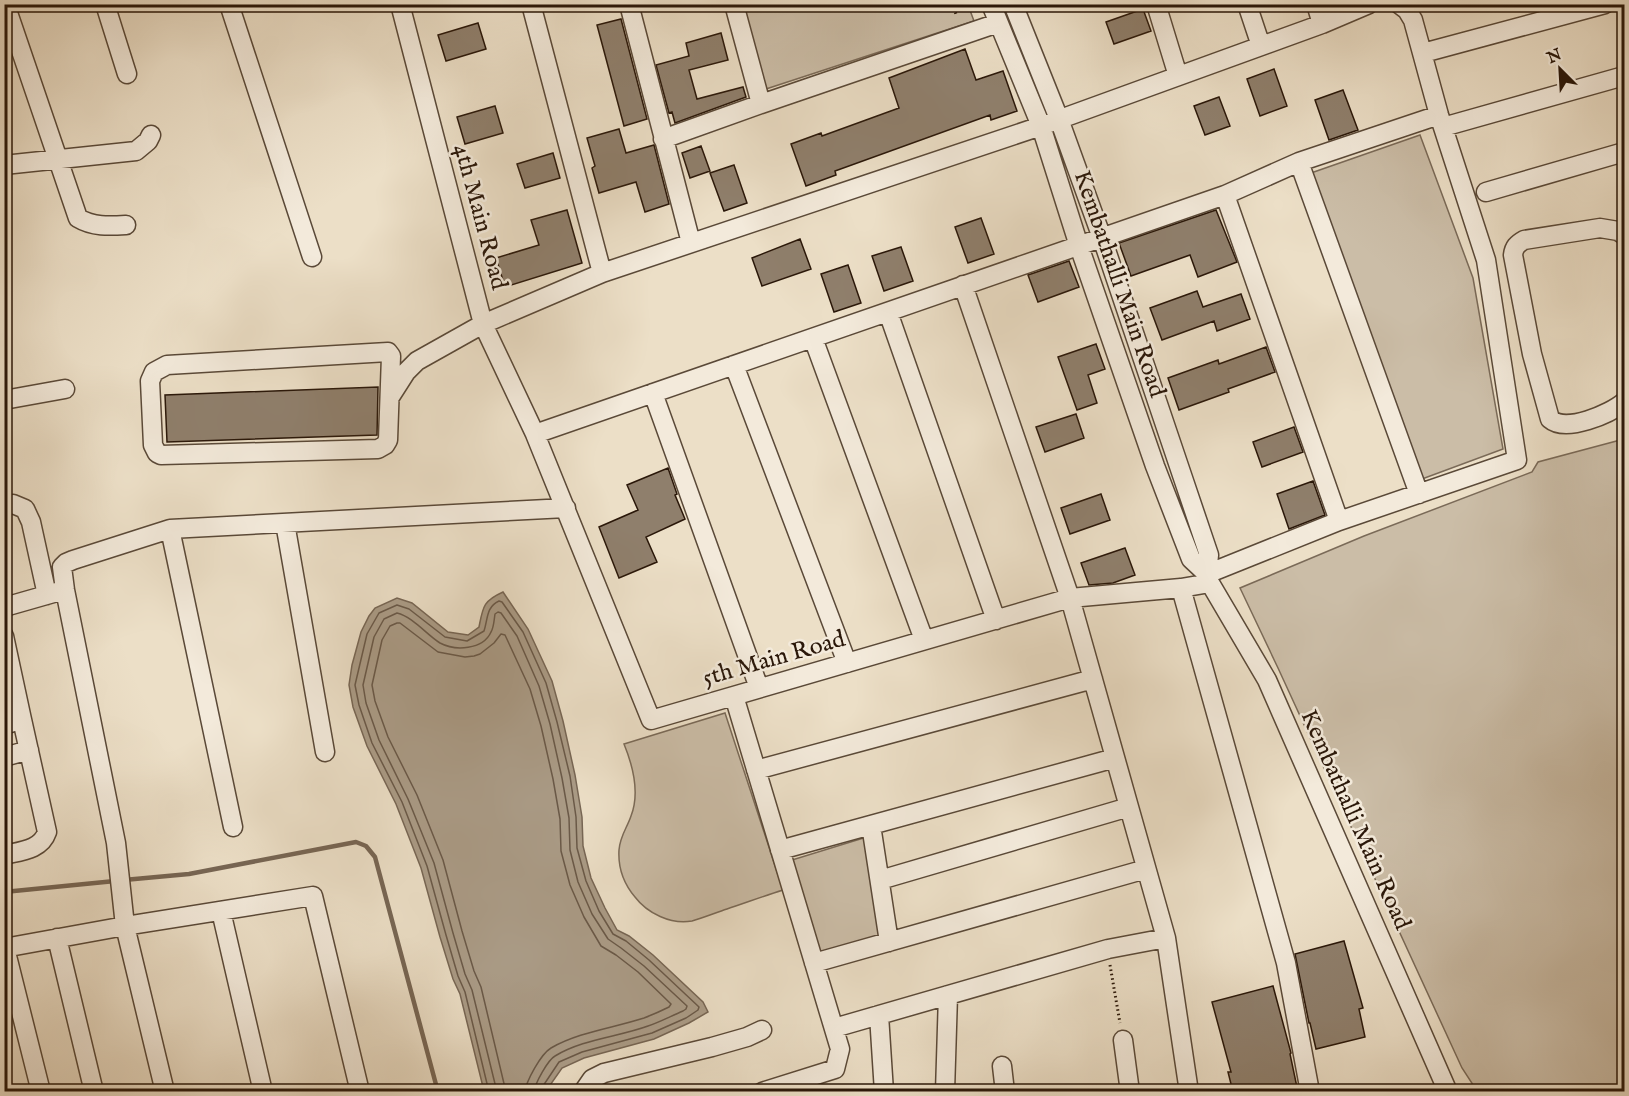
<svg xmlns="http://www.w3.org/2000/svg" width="1629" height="1096" font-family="'IM FELL English',serif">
  <rect width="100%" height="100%" fill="#ecdfc7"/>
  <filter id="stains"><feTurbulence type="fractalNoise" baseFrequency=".00333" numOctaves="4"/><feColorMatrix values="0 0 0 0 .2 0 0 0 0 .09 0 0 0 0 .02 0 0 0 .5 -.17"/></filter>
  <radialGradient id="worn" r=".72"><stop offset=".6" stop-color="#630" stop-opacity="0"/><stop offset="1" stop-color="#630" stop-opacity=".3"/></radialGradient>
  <path fill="#cbbda7" stroke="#7a6a58" stroke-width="1.5" d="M743 5H968L974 21 766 89Z
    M1420 135 1473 278 1503 449 1422 479 1311 173Z
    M1624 439V1091H1477L1462 1068 1278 668 1240 588 1364 536 1532 472 1538 462Z
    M725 713 783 890C764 896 745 903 727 909 715 913 703 918 692 921 671 925 647 913 635 897 624 884 618 867 619 850 620 836 627 828 631 816 640 793 633 766 624 744Z
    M870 836 881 939 821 956 792 860Z"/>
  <path fill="#aa9b86" stroke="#776654" stroke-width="1.5" d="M503 592 528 629 552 681 563 721 575 775 582 817 583 846 591 878 605 908 617 930 629 936 653 955 703 1002 708 1012 689 1023 654 1039 584 1058 562 1068 546 1091H484L460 994 453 979 440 937 421 868 396 804 367 746 353 707 349 685 352 665 361 632 369 616 375 608 397 598 412 603 448 632 468 635 479 627C483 607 483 601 503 592Z"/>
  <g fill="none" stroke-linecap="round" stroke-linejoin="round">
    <path stroke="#6a5948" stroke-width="1.5" d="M489 1092 465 992 458 976 446 935 427 866 402 802 372 743 359 705 355 685 367 634 379 613 397 605 409 609 445 637 467 641 484 631C488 619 486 607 499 601L502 602 523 632 546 683 557 722 570 776 576 817 577 848 586 881 599 911 613 934 626 941 649 960 699 1007 698 1010 686 1018 652 1033 582 1052 559 1062 543 1086 542 1092
      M497 1092 472 990 465 974 453 933 434 863 408 799 379 740 366 703 363 685 374 637 384 619 397 613C413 617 426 634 440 643 455 651 483 650 491 632 494 627 494 620 495 614L498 612 501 613 517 636 539 686 550 724 562 778 569 818 570 850 578 882 592 914 608 939 621 948 644 966 687 1006 686 1009 683 1011C671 1016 660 1022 648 1026 618 1037 583 1039 555 1056 548 1060 535 1083 534 1092
      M506 1092 481 987 474 971 462 931 443 860 417 795 388 737 375 701 372 685 382 640 390 626 397 623H400L438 652 465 657 474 656 480 654 494 643 501 634 505 635 530 689 541 726 553 779 560 819 561 851 570 885 584 917 601 946 616 955 638 972 671 1004 669 1007C661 1011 652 1015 644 1018 613 1028 579 1032 551 1048 541 1054 526 1081 525 1092"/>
    <path stroke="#776654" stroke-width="4.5" d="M124 880 189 874 356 842 366 846 375 857 438 1092
      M4 892 115 881"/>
  </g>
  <path fill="#8f7f6c" stroke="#2a1709" stroke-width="1.5" d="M1143 9 1151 31 1114 44 1106 22Z
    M621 19 647 119 624 126 597 25Z
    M478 23 486 49 446 61 438 35Z
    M721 33 728 60 689 70 697 99 743 87 746 97 675 123 672 112 669 113 656 65 689 56 686 43Z
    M965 49 976 80 1003 71 1017 111 991 120 990 115 835 171 836 175 806 186 791 144 821 133 822 136 899 108 889 78Z
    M1274 69 1287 106 1260 116 1247 79Z
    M1343 90 1358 130 1329 140 1315 100Z
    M1219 97 1230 126 1205 135 1194 106Z
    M495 106 503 133 465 144 457 117Z
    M619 129 626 153 654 145 669 204 645 212 636 182 599 193 592 168 595 166 587 138Z
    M701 146 710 171 690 178 682 153Z
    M553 153 560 178 525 188 517 164Z
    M734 165 747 203 724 211 710 173Z
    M567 210 582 263 505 287 496 258 539 245 531 220Z
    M1216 210 1237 262 1198 277 1190 255 1131 276 1119 243Z
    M981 218 994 254 968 263 955 227Z
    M800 239 811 269 762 286 752 258Z
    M901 247 913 281 884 291 872 256Z
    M1069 261 1079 287 1038 302 1028 275Z
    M848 265 861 303 834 312 821 274Z
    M1197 291 1203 307 1241 294 1250 319 1217 331 1214 321 1162 340 1150 308Z
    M1096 344 1105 369 1088 375 1097 403 1077 410 1058 357Z
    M1266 347 1275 372 1228 389 1229 392 1179 410 1168 378 1218 360 1219 364Z
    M378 387 377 435 167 442 165 395Z
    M1076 414 1084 438 1045 452 1036 427Z
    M1294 427 1303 452 1262 467 1253 442Z
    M668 468 677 494 675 495 685 519 646 537 657 562 619 578 599 527 638 510 627 485Z
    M1313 481 1325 515 1289 529 1277 494Z
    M1101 494 1110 520 1070 534 1061 508Z
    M1125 548 1135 575 1113 583 1089 585 1081 563Z
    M1344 941 1363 1008 1359 1009 1365 1037 1316 1049 1310 1023H1309L1295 954Z
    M1273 986 1291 1053 1290 1054 1298 1092H1233L1228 1072H1231L1212 1002Z"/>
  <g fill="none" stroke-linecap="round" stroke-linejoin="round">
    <g stroke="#5a4938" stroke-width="21">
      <path id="minor" d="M5 4 78 218C93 227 109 226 126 225
        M105 4 127 74
        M229 4 312 257
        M400 4 483 324 535 434 651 720 1070 598 1181 588 1210 583
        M531 4 602 273
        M629 4 691 243
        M734 4 761 104
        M991 4 1041 126 1079 246 1155 466 1191 559 1207 574 1210 583 1267 680 1448 1092
        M1013 4 1059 119 1102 238 1183 478 1209 555 1207 574
        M1156 4 1178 76
        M1247 4 1261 46
        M1316 4 1322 24
        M1423 53 1605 4
        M1443 127 1624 76
        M663 139 761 104 998 23
        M1299 162 1419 494
        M4 165 136 151 148 141 151 135
        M1486 192 1624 152
        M1225 195 1339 521
        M1624 235 1618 231 1600 228 1524 240C1517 244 1514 247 1513 255L1532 354 1550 419C1566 433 1610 414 1624 402
        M963 285 1070 598 1166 938 1189 1092
        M888 312 996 620
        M813 338 924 640
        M388 352 391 356 388 440 385 445 378 449 161 455 157 453 153 445 150 381 154 372 167 365Z
        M734 365 847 663
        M653 393 759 688
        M390 397 406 372 417 361 483 324 602 273 1041 126 1322 24 1369 4
        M4 400 65 389
        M535 434 1225 195 1299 162 1439 115
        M4 506 13 504 25 509 31 522 47 595
        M285 523 325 752
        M170 529 233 827
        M1207 574 1339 521 1517 460 1486 260 1439 115 1413 20 1407 10 1399 4
        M1181 588 1286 963 1310 1092
        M4 608 8 606 57 592
        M4 636 21 715 17 721 4 725
        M734 696 840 1049 835 1069 762 1092
        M4 757 29 750
        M756 770 1093 679
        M871 825 889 942
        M780 850 1115 758
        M4 855C21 851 41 850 47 832L21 715
        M880 880 1129 807
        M221 911 263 1092
        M57 938 94 1092
        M4 948 125 926 313 896 360 1092
        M5 948 41 1092
        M814 963 1146 869
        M879 1015 884 1092
        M834 1028 1108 949 1166 938
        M1123 1040 1130 1092
        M1002 1066 1005 1092
        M165 1092 125 926 116 843 65 590 62 567 66 563 73 560 170 529 566 508
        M583 1092 592 1079 604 1073 712 1047 747 1037 762 1030
        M945 1092 948 995"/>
    </g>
    <path stroke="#2a1709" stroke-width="3" stroke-dasharray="1.5 3" stroke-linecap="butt" d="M952 4 956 14
      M1110 965 1120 1023"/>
    <use href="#minor" stroke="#f3eadb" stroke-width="18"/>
  </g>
  <g text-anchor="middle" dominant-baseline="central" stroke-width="5" stroke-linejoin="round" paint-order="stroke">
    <g font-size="24" fill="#2a1709" stroke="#f3eadb">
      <text transform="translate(480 217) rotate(75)">4th Main Road</text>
      <text transform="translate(1119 284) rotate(71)">Kembathalli Main Road</text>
      <text transform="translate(774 659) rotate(-16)">5th Main Road</text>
      <text transform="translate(1355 820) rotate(66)">Kembathalli Main Road</text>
    </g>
  </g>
  <rect width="1629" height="1096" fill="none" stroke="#ecdfc7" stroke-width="24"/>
  <rect x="6" y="6" width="1617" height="1084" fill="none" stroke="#2a1709" stroke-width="3"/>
  <rect x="12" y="12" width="1605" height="1072" fill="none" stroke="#2a1709" stroke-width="1.5"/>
  <g transform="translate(1560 69) rotate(336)" stroke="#f3eadb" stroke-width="4.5" paint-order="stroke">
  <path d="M0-4.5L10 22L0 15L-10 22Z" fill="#2a1709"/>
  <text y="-9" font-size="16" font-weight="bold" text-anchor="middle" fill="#2a1709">N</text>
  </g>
  <rect width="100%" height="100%" filter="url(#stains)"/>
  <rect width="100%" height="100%" fill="url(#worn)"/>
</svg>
